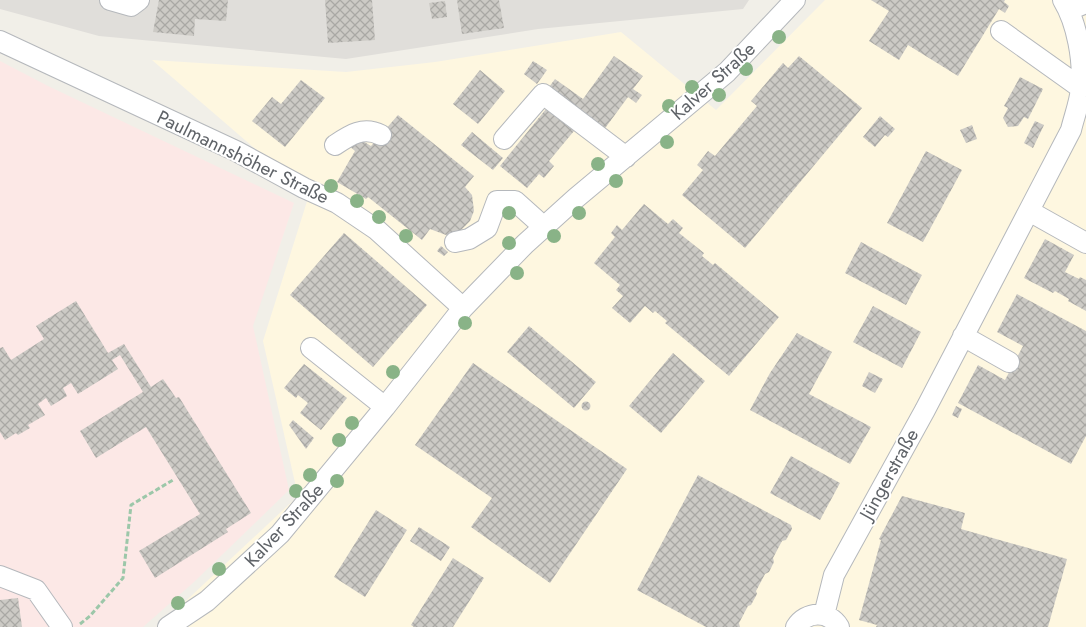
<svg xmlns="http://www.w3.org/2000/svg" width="1086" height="627" font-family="Jost,sans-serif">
  <defs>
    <pattern id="building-cross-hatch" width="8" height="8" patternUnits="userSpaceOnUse" patternTransform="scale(1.25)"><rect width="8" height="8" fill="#cccac5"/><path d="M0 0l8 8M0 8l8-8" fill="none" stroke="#a9a8a4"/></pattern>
  </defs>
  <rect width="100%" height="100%" fill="#f1efe8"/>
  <path fill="#fef7e0" d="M825 0H1086V627H158L298 496 263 341 309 195 152 60 346 72 435 62 621 32 716 110Z"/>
  <path fill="#e0deda" d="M0 0H749L743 9 538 29 346 59 99 36 0 9Z"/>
  <path fill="#fce8e6" d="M0 61 48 86 294 203 253 326 289 490 194 582 143 627H0Z"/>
  <path fill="url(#building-cross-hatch)" d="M159 0H228L226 21 195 19 194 36 153 32Z
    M325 0H372L375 40 328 43Z
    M457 0H499L504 28 462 34Z
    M871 0H1005L1004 2 1009 6 1005 13 999 9 958 76 908 45 899 60 869 41 889 11Z
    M445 1 447 17 432 19 429 3Z
    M614 56 643 76 633 89 642 95 636 103 628 97 603 131 546 91 555 79 583 99Z
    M799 56 862 108 745 248 682 195 703 170 697 165 708 151 715 156 757 106 751 101 783 63 788 68Z
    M533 61 547 70 537 84 524 74Z
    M480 70 505 91 478 124 453 104Z
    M1020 77 1043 89 1028 119 1024 117 1018 126 1008 127 1003 118 1008 108 1004 106Z
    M301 80 325 98 285 147 252 121 272 97 281 104Z
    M546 109 574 131 549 161 554 166 544 178 539 174 527 188 500 166Z
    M398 115 474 176 465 187 472 195 474 211 470 221 459 232 446 235 430 229 422 240 368 197 366 199 337 182 355 151 348 145 361 140 371 146Z
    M880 116 895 129 888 137 885 135 875 147 863 137Z
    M1035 121 1044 125 1033 148 1024 143Z
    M972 125 977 139 966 143 960 130Z
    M472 132 503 158 493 170 461 145Z
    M926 151 962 170 923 242 887 223Z
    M644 204 668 224 673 219 683 228 679 233 704 253 702 256 713 265 715 263 779 317 729 376 665 323 667 321 655 311 653 313 645 306 630 323 612 308 623 296 616 290 620 285 594 263 615 237 611 233 617 225 622 230Z
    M344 233 427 305 373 367 290 295Z
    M1045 239 1074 255 1065 272 1079 279 1080 277 1086 280V311L1068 301 1069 299 1055 291 1053 293 1024 278Z
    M861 242 922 275 906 305 845 273Z
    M441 246 448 252 444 256 437 251Z
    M1017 294 1086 331V436L1071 464 958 403 978 365 1005 380 1023 346 997 332Z
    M76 301 108 353 124 344 151 387 163 379 176 398 179 397 251 513 226 529 228 532 155 578 139 551 200 514 146 427 96 458 80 431 143 392 120 355 112 360 118 369 78 394 71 383 63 388 67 396 51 406 46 398 38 404 45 415 28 425 30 428 18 435 16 433 5 440 0 432V348L3 347 11 360 44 339 36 326Z
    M873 306 921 332 902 368 853 342Z
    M529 326 596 382 574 408 507 352Z
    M797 333 832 352 809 394 871 427 850 464 750 410 770 373Z
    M673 353 705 381 661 433 629 406Z
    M473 363 627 469 550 583 471 527 492 498 415 445Z
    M304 364 347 398 321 430 300 413 308 403 298 395 296 398 284 388Z
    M869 372 883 379 875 393 862 386Z
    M581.5 406a4.5 4.5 0 1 1 9 0a4.5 4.5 0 1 1-9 0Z
    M956 406 962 409 958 418 952 415Z
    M293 420 314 438 306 449 289 425Z
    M791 456 840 483 820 520 770 493Z
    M698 475 791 525 792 529 786 540 782 541 773 558 774 562 769 572 765 574 756 591 757 594 751 605 748 606 739 623 740 627H706L637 590Z
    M902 496 965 513 961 529 1067 559 1048 627H876L877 625 859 620 881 540 879 539Z
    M376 510 407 530 365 597 334 577Z
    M419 527 450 547 441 561 410 541Z
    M453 558 484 578 453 627H414L411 625Z
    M18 598 22 627H0V600Z"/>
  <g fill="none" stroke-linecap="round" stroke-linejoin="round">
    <g stroke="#b5b8bc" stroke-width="22">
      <path id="minor" d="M110 0 131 6 139 0
        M1069 10 1086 3
        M1001 31 1081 88
        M0 41 236 151 304 188 337 203 377 230 463 308
        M504 139 543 94 626 157
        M335 145C350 135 363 126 381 135
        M1029 211 1086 243
        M455 242 469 239 487 228 497 201H515L544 227
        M963 336 1009 362
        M311 348 385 407
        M0 576 36 590 62 627
        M824 615 834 575 925 410 1071 130C1074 117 1080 102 1081 88 1084 61 1077 23 1063 0
        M168 627 207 601 280 534 385 407 463 308 525 244 576 198 727 72 795 0
        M796 627C806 611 829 610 839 627"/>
    </g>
    <path stroke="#9cc7a9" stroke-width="3" stroke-dasharray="5 2.5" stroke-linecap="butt" d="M80 624 90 616 123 578 131 505 173 480"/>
    <use href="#minor" stroke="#fff" stroke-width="20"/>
  </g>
  <g fill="#89b387">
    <circle cx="779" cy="37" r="7"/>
    <circle cx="746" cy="69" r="7"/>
    <circle cx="692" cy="87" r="7"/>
    <circle cx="719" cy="95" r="7"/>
    <circle cx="669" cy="106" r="7"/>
    <circle cx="667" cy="142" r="7"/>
    <circle cx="598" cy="164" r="7"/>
    <circle cx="616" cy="181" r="7"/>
    <circle cx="331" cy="186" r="7"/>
    <circle cx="357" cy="201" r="7"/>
    <circle cx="509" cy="213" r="7"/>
    <circle cx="579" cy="213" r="7"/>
    <circle cx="379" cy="217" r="7"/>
    <circle cx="406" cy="236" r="7"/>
    <circle cx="554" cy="236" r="7"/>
    <circle cx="509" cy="243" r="7"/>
    <circle cx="517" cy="273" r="7"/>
    <circle cx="465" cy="323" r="7"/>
    <circle cx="393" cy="372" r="7"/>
    <circle cx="352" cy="423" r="7"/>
    <circle cx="339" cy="440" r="7"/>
    <circle cx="310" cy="475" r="7"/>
    <circle cx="337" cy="481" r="7"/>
    <circle cx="296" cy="491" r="7"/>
    <circle cx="219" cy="569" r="7"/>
    <circle cx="178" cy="603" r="7"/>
  </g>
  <g text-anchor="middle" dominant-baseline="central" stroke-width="4" stroke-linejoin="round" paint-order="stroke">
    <g font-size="19" fill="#5f6368" stroke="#fff">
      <text transform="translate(713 81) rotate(-42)">Kalver Straße</text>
      <text transform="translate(243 157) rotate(26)">Paulmannshöher Straße</text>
      <text transform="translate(889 474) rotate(-61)">Jüngerstraße</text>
      <text transform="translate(284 525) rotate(-47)">Kalver Straße</text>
    </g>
  </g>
</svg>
